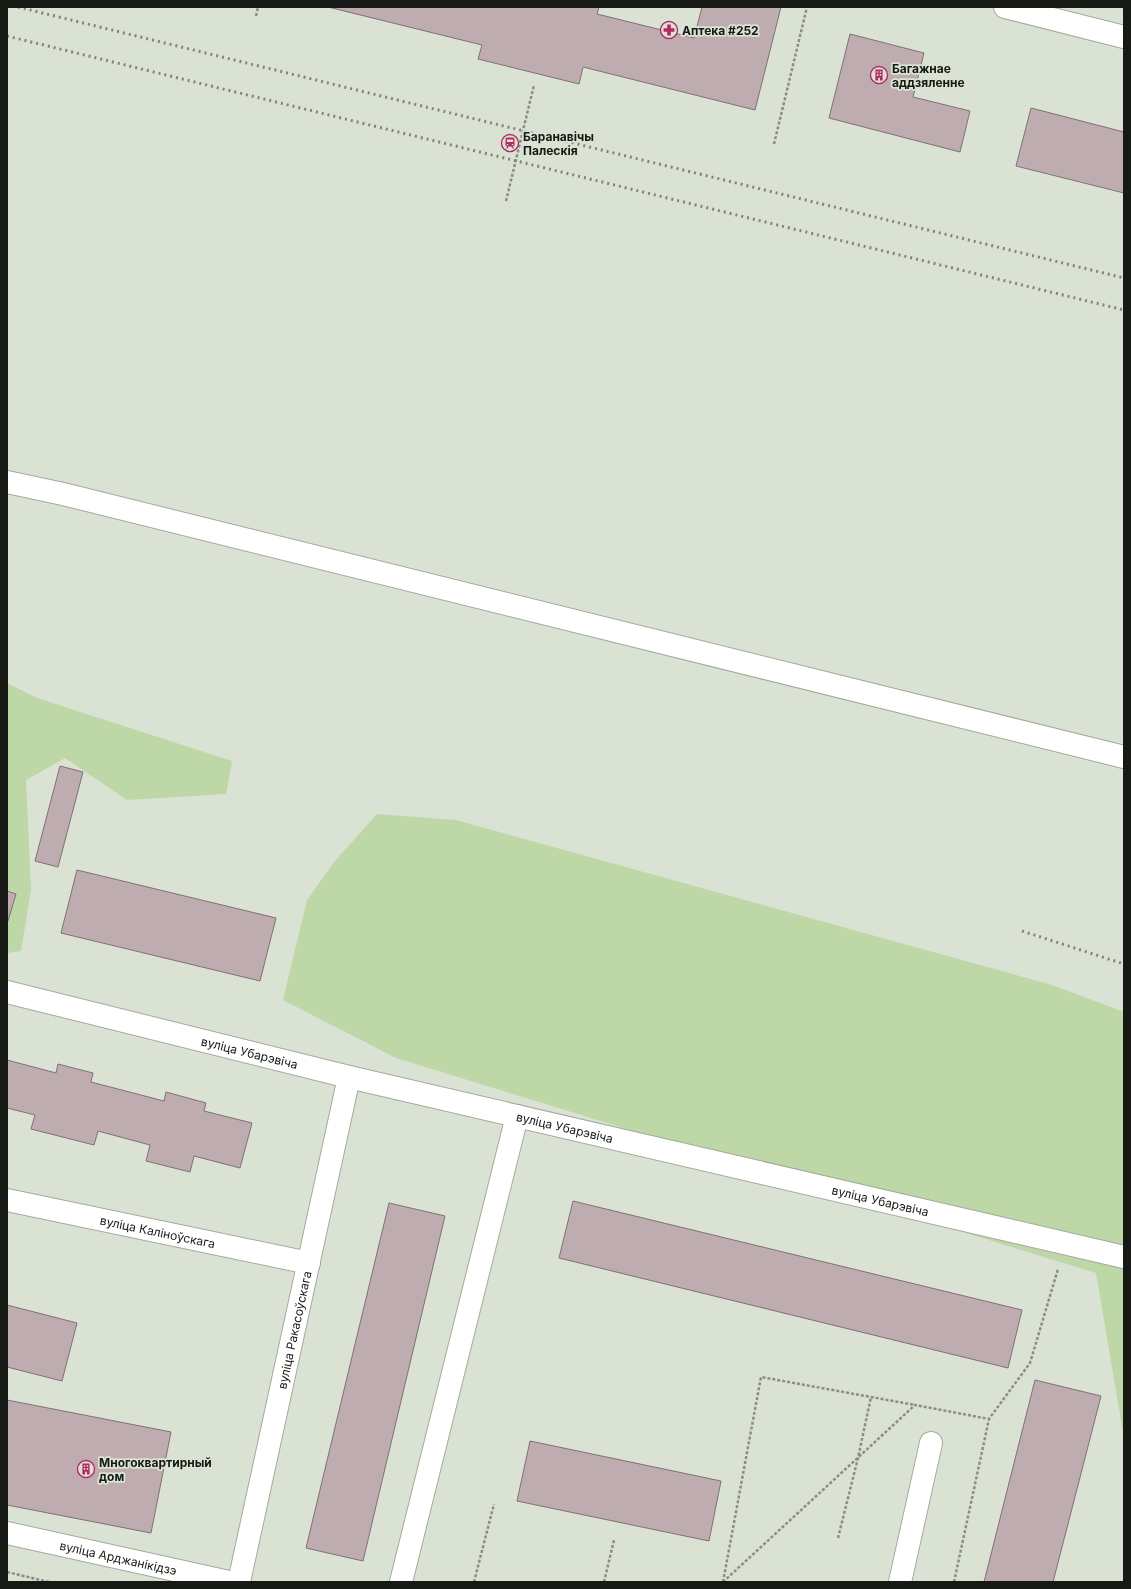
<svg xmlns="http://www.w3.org/2000/svg" width="1131" height="1589" font-family="Inter,sans-serif">
  <rect width="100%" height="100%" fill="#dae2d3"/>
  <path fill="#bdd7a7" d="M7 683 37 698 232 761 226 794 127 800 65 758 26 780 31 890 21 951 7 953Z
    M377 814 456 820 1052 985 1124 1012V1438L1096 1273 396 1058 283 1000 307 900 335 861Z"/>
  <path fill="#beacb1" stroke="#807074" d="M328 7H599L597 14 694 38 702 7H781L755 110 583 67 579 84 478 59 482 45Z
    M850 34 924 53 913 97 970 111 960 152 829 118Z
    M1031 108 1124 132V193L1016 166Z
    M60 766 83 772 58 867 35 861Z
    M77 870 276 918 260 981 61 933Z
    M7 891 16 894 7 924Z
    M7 1060 56 1073 58 1064 93 1073 91 1082 164 1101 166 1092 206 1103 204 1111 252 1123 240 1168 194 1156 190 1172 146 1161 150 1145 98 1131 94 1145 31 1129 35 1115 7 1108Z
    M573 1201 1022 1310 1008 1368 559 1258Z
    M389 1203 445 1216 363 1561 306 1548Z
    M7 1305 77 1323 62 1381 7 1367Z
    M1035 1380 1101 1396 1053 1582H984Z
    M7 1400 171 1432 151 1533 7 1505Z
    M530 1441 721 1481 709 1541 517 1501Z"/>
  <g fill="none" stroke-linecap="round" stroke-linejoin="round">
    <g stroke="#a3ab9d" stroke-width="24">
      <g id="minor">
        <path d="M1005 7 1124 37"/>
        <path d="M7 482 63 494 1124 757"/>
        <path id="s1" d="M7 992 349 1077 1124 1257"/>
        <path id="s2" d="M7 1200 309 1263"/>
        <path id="s3" d="M7 1533 229 1582"/>
        <path id="s4" d="M239 1582 349 1077"/>
        <path d="M401 1582 517 1116"/>
        <path d="M900 1582 931 1443"/>
      </g>
    </g>
    <path stroke="#898f84" stroke-width="2.5" stroke-dasharray="3 2" stroke-linecap="butt" d="M256 16 258 7
      M774 144 807 7
      M506 201 534 85
      M838 1538 858 1458 871 1397
      M7 1572 49 1582
      M474 1582 494 1504
      M604 1582 614 1540
      M723 1582 915 1405 989 1419 1030 1363 1058 1269
      M723 1582 761 1377 915 1405
      M954 1582 989 1419"/>
    <use href="#minor" stroke="#fff" stroke-width="22"/>
    <path stroke="#80857b" stroke-width="3" stroke-dasharray="2 4" stroke-linecap="butt" d="M18 7 1124 278
      M7 36 1124 310
      M1022 931 1124 964"/>
  </g>
  <defs>
    <g id="pharmacy-ring" transform="scale(0.9)"><circle r="9.5" fill="#dae2d3" stroke="#b42963" stroke-width="1.5"/><path d="M-2-6h4v4h4v4h-4v4h-4v-4h-4v-4h4Z" fill="#b42963"/></g>
    <g id="building-ring" transform="scale(0.9)"><circle r="9.5" fill="#dae2d3" stroke="#b42963" stroke-width="1.5"/><path d="M-4-6H4V6H1V3H-1V6H-4ZM-2.5-4.3h1.7v1.8h-1.7ZM.8-4.3h1.7v1.8H.8ZM-2.5-1h1.7V.8h-1.7ZM.8-1h1.7V.8H.8Z" fill="#b42963"/></g>
    <g id="station-ring" transform="scale(0.9)"><circle r="9.5" fill="#dae2d3" stroke="#b42963" stroke-width="1.5"/><path d="M-3-6H3Q5-6 5-4V2Q5 4 3 4L4.5 6H3L1.5 4h-3L-3 6H-4.5L-3 4Q-5 4-5 2V-4Q-5-6-3-6ZM-3.5-4v3h7v-3ZM-3.5 1v1.5H-2V1ZM2 1v1.5H3.5V1Z" fill="#b42963"/></g>
  </defs>
  <g fill-rule="evenodd">
    <use href="#pharmacy-ring" x="669" y="30"/>
    <use href="#building-ring" x="879" y="75"/>
    <use href="#station-ring" x="510" y="143"/>
    <use href="#building-ring" x="86" y="1469"/>
  </g>
  <g text-anchor="middle" dominant-baseline="central" stroke-width="3.5" stroke-linejoin="round" paint-order="stroke">
    <g font-size="12" font-weight="bold" fill="#161914" stroke="#dae2d3" text-anchor="start">
      <text x="682" y="30">Аптека #252</text>
      <text x="892" y="68">Багажнае<tspan x="892" dy="14">аддзяленне</tspan></text>
      <text x="523" y="136">Баранавічы<tspan x="523" dy="14">Палескія</tspan></text>
      <text x="99" y="1462">Многоквартирный<tspan x="99" dy="14">дом</tspan></text>
    </g>
    <g font-size="12" fill="#161914" stroke="#dae2d3">
      <text stroke="none"><textPath href="#s1" startOffset="250">вуліца Убарэвіча</textPath></text>
      <text stroke="none"><textPath href="#s1" startOffset="574">вуліца Убарэвіча</textPath></text>
      <text stroke="none"><textPath href="#s1" startOffset="898">вуліца Убарэвіча</textPath></text>
      <text stroke="none"><textPath href="#s2" startOffset="154">вуліца Каліноўскага</textPath></text>
      <text stroke="none"><textPath href="#s4" startOffset="258">вуліца Ракасоўскага</textPath></text>
      <text stroke="none"><textPath href="#s3" startOffset="114">вуліца Арджанікідзэ</textPath></text>
    </g>
  </g>
  <rect width="1131" height="1589" fill="none" stroke="#161914" stroke-width="16"/>
</svg>
